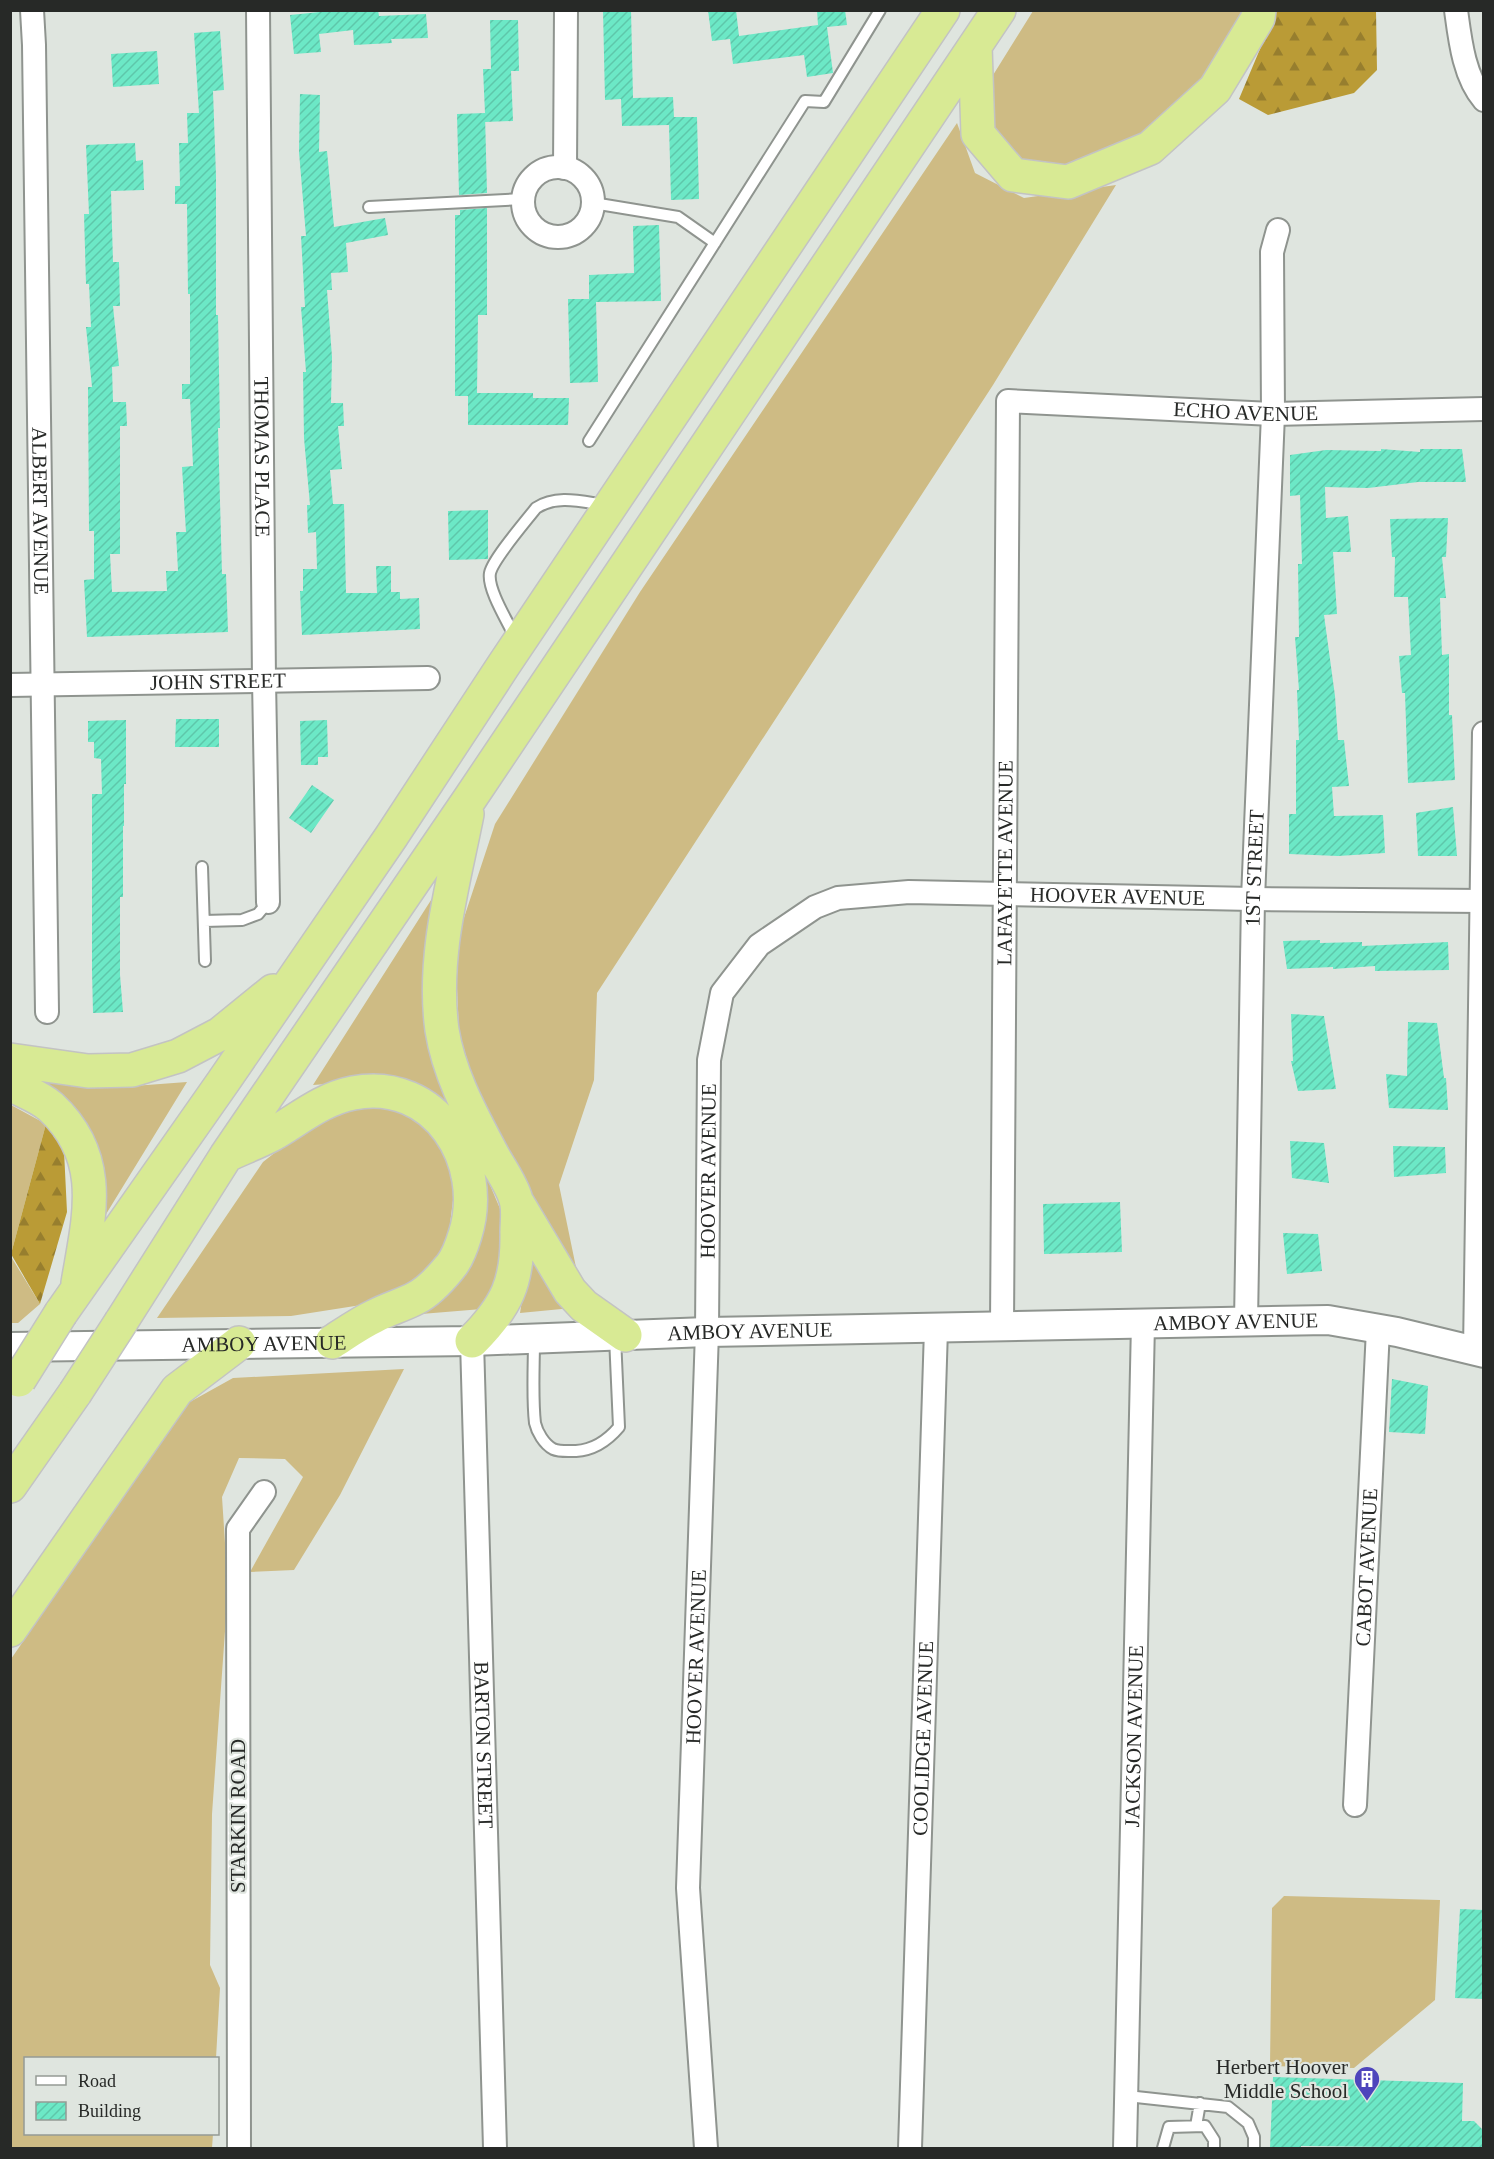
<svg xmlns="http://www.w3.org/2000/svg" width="1494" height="2159" font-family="Georgia,serif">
  <defs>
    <pattern id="forest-firs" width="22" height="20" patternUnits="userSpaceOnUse" patternTransform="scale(1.5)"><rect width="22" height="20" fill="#ba9b36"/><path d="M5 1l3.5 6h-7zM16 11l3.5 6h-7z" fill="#977e2e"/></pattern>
    <pattern id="building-hatch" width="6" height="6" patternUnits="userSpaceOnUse" patternTransform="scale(1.5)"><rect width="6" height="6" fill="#6ce8c6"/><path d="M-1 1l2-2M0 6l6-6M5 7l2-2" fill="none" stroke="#5ec7aa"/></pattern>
  </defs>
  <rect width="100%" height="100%" fill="#dfe5df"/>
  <path fill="#cebb84" d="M1033 11H1247L1238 36 1154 135 1058 171 1015 169 989 125 985 88Z
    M957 123 975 173 1024 198 1116 185 993 385 597 993 594 1080 559 1185 578 1277 480 1106 459 1031 455 945 495 824 640 592Z
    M440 886 459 1121 395 1079 313 1085Z
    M22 1075 120 1087 187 1082 100 1224 101 1160 70 1102Z
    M360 1104 413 1112 441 1138 456 1176 448 1240 419 1282 374 1303 291 1316 157 1318 263 1162 319 1118Z
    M11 1105 46 1124 11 1254Z
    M479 1159 501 1211 503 1263 482 1309 409 1315 448 1289Z
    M531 1246 572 1308 520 1313Z
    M10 1255 40 1304 18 1323H11Z
    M404 1369 340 1495 294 1570 250 1572 303 1477 285 1459 239 1458 222 1497 228 1589 212 1814 210 1965 220 1988 216 2058H26V2134H213L212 2148H11V1659L188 1403 233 1378Z
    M1284 1896 1440 1900 1435 2000 1354 2068 1270 2066 1272 1908Z"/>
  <path fill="url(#forest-firs)" d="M1276 11H1376L1377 70 1354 93 1268 115 1239 99Z
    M46 1124 64 1151 67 1212 40 1304 11 1254Z"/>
  <path fill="url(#building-hatch)" d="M340 10H378L379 16 426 14 428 38 391 39 392 43 354 45 353 30 319 34 321 52 294 54 290 15Z
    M603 10H631L633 98 673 97 674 117H697L699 199 671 200 669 125 622 126 621 99 605 100Z
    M708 10H736L739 36 818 25 817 10H845L847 25 827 27 833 73 807 77 804 55 733 64 730 39 712 41Z
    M490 20H518L519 71H511L513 121 485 122V114L487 193 459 195 457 114 485 113 483 69H491Z
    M220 31 224 90 213 91 216 176V315H218L220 428H218L222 574H226L228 632 87 637 84 580 94 579V531H89L88 387H92L86 327H91L89 284H86L84 214H89L86 145 135 143 136 161 143 160 144 190 111 191 113 262H119L120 306H113L119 366 112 367 113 402H126L127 426H120V554H110L112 592 167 591 166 571H178L176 532H186L182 467 193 466 190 399H182V384H190V294H188L187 204H175V186H180L179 143H188L187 113H199L194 33Z
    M157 51 159 84 113 87 111 54Z
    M300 94 320 95 319 152 327 151 334 227 385 218 388 235 346 243 348 272 331 273 332 290H327L332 357 331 403H343L344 426H338L342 469 330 470 333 504H344L346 593H377L376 566H391V592H400V599L419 598 420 629 302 635 300 591H303V569H317L316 532 308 533 307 505H310L304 438 303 372H306L301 307H305L301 236H306L299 152Z
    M487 208V315H478L477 393H533V398H569L568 425H468V396H455V215H460V210Z
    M659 225 661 301 596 302 598 382 570 383 568 299H589V275L634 273 633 226Z
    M1381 449 1420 452V449H1462L1466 482H1418L1368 488 1325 487 1326 518 1348 516 1351 552H1333L1337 614 1324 615 1335 696 1338 740H1344L1349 786 1332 787 1334 816 1383 815 1385 853 1338 856 1289 854V814H1296V740H1299L1297 690H1299L1295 637H1299L1298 564H1302L1300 495 1290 496V455L1326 450 1381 451Z
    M488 510V559L449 560 448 511Z
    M1448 518 1446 557H1442L1446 598H1440L1442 655 1449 654V715H1452L1455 780 1408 783 1405 693H1402L1399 656 1411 655 1408 597H1394L1395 557H1392L1390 519Z
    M176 719H219V747H175Z
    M126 720V784H124V826H123V897H120V975L123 1012 93 1013 92 971V794H102L101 759 94 758V742H88V721Z
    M327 720 328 757H318V765H301L300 721Z
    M312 785 334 800 311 833 289 818Z
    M1453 807 1457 856H1418L1416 813Z
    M1320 940V943L1362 942V946L1448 942 1449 970 1375 971V966L1333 969V967L1287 969 1283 941Z
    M1291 1014 1324 1016 1336 1089 1298 1091 1291 1061H1293Z
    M1408 1022 1437 1023 1444 1078H1446L1448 1110 1389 1108 1386 1074 1407 1076Z
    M1290 1141 1324 1143 1329 1183 1292 1178Z
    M1393 1146 1445 1147 1446 1173 1394 1177Z
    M1120 1202 1122 1252 1044 1254 1043 1204Z
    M1283 1233 1318 1234 1322 1271 1287 1274Z
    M1392 1379 1428 1386 1425 1434 1389 1432Z
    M1460 1909 1484 1910V1999L1455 1998Z
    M1273 2077 1463 2083 1462 2121H1474L1484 2131V2148L1301 2146V2148H1270Z"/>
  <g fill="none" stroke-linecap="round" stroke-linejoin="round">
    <g stroke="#8f948f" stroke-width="14">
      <path id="service" d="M593 203 678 217 715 243
        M369 207 523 199
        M589 441 805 101 824 102 880 10
        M515 637C508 622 487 589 490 573 493 559 526 521 536 508 557 494 583 502 606 505
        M202 867 205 961
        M204 921 242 920 258 914 268 902
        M534 1339C534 1365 532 1398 535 1423 537 1432 544 1444 553 1449 560 1452 568 1451 576 1451 593 1450 608 1440 619 1427L615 1337
        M1127 2096 1228 2107 1248 2123 1254 2137V2148
        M1196 2126 1200 2103
        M1163 2148 1169 2127 1205 2126 1214 2140V2148"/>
    </g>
    <g stroke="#8f948f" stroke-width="26">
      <g id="minor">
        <path id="s1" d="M32 10 34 45 47 1012"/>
        <path id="s2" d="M258 10 264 680 268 902"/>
        <path d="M1456 10C1460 40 1464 77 1484 100"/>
        <circle cx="558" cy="202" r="35"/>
        <path d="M565 168 566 10"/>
        <path id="s3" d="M10 685 428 678"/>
        <path id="s4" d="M1246 1322 1253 899 1273 414 1272 252 1278 230"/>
        <path id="s5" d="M1002 1327 1008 401 1273 414 1484 409"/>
        <path id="s6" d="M472 1341 495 2148"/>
        <path d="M1475 1351 1484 733"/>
        <path id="s7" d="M1355 1805 1378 1329"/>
        <path d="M239 2148 238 1529 264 1492"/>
        <path id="s8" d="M706 2148 688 1888 707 1332 709 1060 722 993 759 945 815 907 838 898 909 892 1253 899 1484 901"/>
        <path id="s9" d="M910 2148 936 1329"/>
        <path id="s10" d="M1125 2148 1143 1323"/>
      </g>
    </g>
    <g stroke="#8f948f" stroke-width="32">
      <g id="tertiary">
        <path id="s11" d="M10 1347 472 1341 707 1332 1328 1320 1397 1332 1484 1353"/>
      </g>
    </g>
    <g stroke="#c3c3c3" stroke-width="36">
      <path id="trunk" d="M975 46 978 134 1013 175 1068 182 1150 148 1215 89 1258 18 1259 10
        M467 814C453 885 432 957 442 1030 449 1075 472 1116 493 1156 501 1170 512 1185 516 1200 519 1210 517 1222 517 1232 518 1282 507 1306 472 1341
        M10 1060 88 1071 132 1070 178 1056 220 1034 273 991
        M10 1084C23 1091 40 1097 51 1107 106 1158 89 1217 78 1283
        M227 1155C242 1148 258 1142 273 1134 299 1119 322 1099 353 1093 436 1077 488 1162 465 1235 462 1245 457 1259 450 1267 441 1278 428 1292 416 1298 403 1305 388 1309 375 1316 360 1323 346 1333 332 1342
        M518 1204 570 1291 584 1306 625 1335
        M61 1313 223 1082 391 837 503 666 943 10
        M121 1322 226 1156 471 797 999 10
        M10 1486 75 1393
        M10 1630 177 1390 239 1343"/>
    </g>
    <use href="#service" stroke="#fff" stroke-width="10"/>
    <use href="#minor" stroke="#fff" stroke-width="22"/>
    <use href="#tertiary" stroke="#fff" stroke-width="28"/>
    <use href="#trunk" stroke="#d8ea94" stroke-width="33"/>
    <g stroke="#c3c3c3" stroke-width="36" stroke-linecap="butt">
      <path id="trunk-bridge" d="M19 1380 61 1313
        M75 1393 121 1322"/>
    </g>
    <use href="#trunk-bridge" stroke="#d8ea94" stroke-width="33"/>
  </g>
  <defs>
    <g id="building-pin" transform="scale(1.35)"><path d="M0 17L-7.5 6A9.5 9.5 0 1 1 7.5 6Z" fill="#4e45bc" stroke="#dfe5df"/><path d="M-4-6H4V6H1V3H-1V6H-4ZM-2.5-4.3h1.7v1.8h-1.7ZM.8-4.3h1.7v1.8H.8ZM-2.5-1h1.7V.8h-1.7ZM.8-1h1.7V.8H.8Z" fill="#fff"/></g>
  </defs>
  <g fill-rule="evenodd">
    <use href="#building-pin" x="1367" y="2079"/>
  </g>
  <g text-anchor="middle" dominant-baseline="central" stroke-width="4.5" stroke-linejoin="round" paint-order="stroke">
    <g font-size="21" fill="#272927" stroke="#dfe5df">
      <text stroke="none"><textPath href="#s5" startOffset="1164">ECHO AVENUE</textPath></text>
      <text stroke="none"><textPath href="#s2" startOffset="447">THOMAS PLACE</textPath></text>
      <text stroke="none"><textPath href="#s1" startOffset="501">ALBERT AVENUE</textPath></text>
      <text stroke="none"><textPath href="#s3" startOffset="208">JOHN STREET</textPath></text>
      <text stroke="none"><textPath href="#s5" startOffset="464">LAFAYETTE AVENUE</textPath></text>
      <text stroke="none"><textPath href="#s4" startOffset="454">1ST STREET</textPath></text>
      <text stroke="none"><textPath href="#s8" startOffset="1590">HOOVER AVENUE</textPath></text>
      <text stroke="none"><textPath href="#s8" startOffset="978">HOOVER AVENUE</textPath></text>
      <text stroke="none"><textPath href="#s11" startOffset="1226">AMBOY AVENUE</textPath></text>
      <text stroke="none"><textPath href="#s11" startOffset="740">AMBOY AVENUE</textPath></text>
      <text stroke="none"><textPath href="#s11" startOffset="254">AMBOY AVENUE</textPath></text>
      <text stroke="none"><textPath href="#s7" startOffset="238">CABOT AVENUE</textPath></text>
      <text stroke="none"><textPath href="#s8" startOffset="492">HOOVER AVENUE</textPath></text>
      <text stroke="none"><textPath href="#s10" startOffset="412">JACKSON AVENUE</textPath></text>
      <text stroke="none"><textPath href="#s9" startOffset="410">COOLIDGE AVENUE</textPath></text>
      <text stroke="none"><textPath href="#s6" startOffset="404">BARTON STREET</textPath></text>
      <text transform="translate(238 1816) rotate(-90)">STARKIN ROAD</text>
    </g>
    <g font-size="21" fill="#272927" stroke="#dfe5df" text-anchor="end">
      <text x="1348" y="2067">Herbert Hoover<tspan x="1348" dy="24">Middle School</tspan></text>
    </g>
  </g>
  <rect width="1494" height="2159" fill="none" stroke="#272927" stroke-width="24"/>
  <rect x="24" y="2057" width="195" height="78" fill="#dfe5df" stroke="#959a95" stroke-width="1.5"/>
  <rect x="36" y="2076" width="30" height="9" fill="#ffffff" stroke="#959a95" stroke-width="1.5"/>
  <text x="78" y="2087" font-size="18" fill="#272927">Road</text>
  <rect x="36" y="2102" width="30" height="18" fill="url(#building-hatch)" stroke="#959a95" stroke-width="1.5"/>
  <text x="78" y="2117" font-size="18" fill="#272927">Building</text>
</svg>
